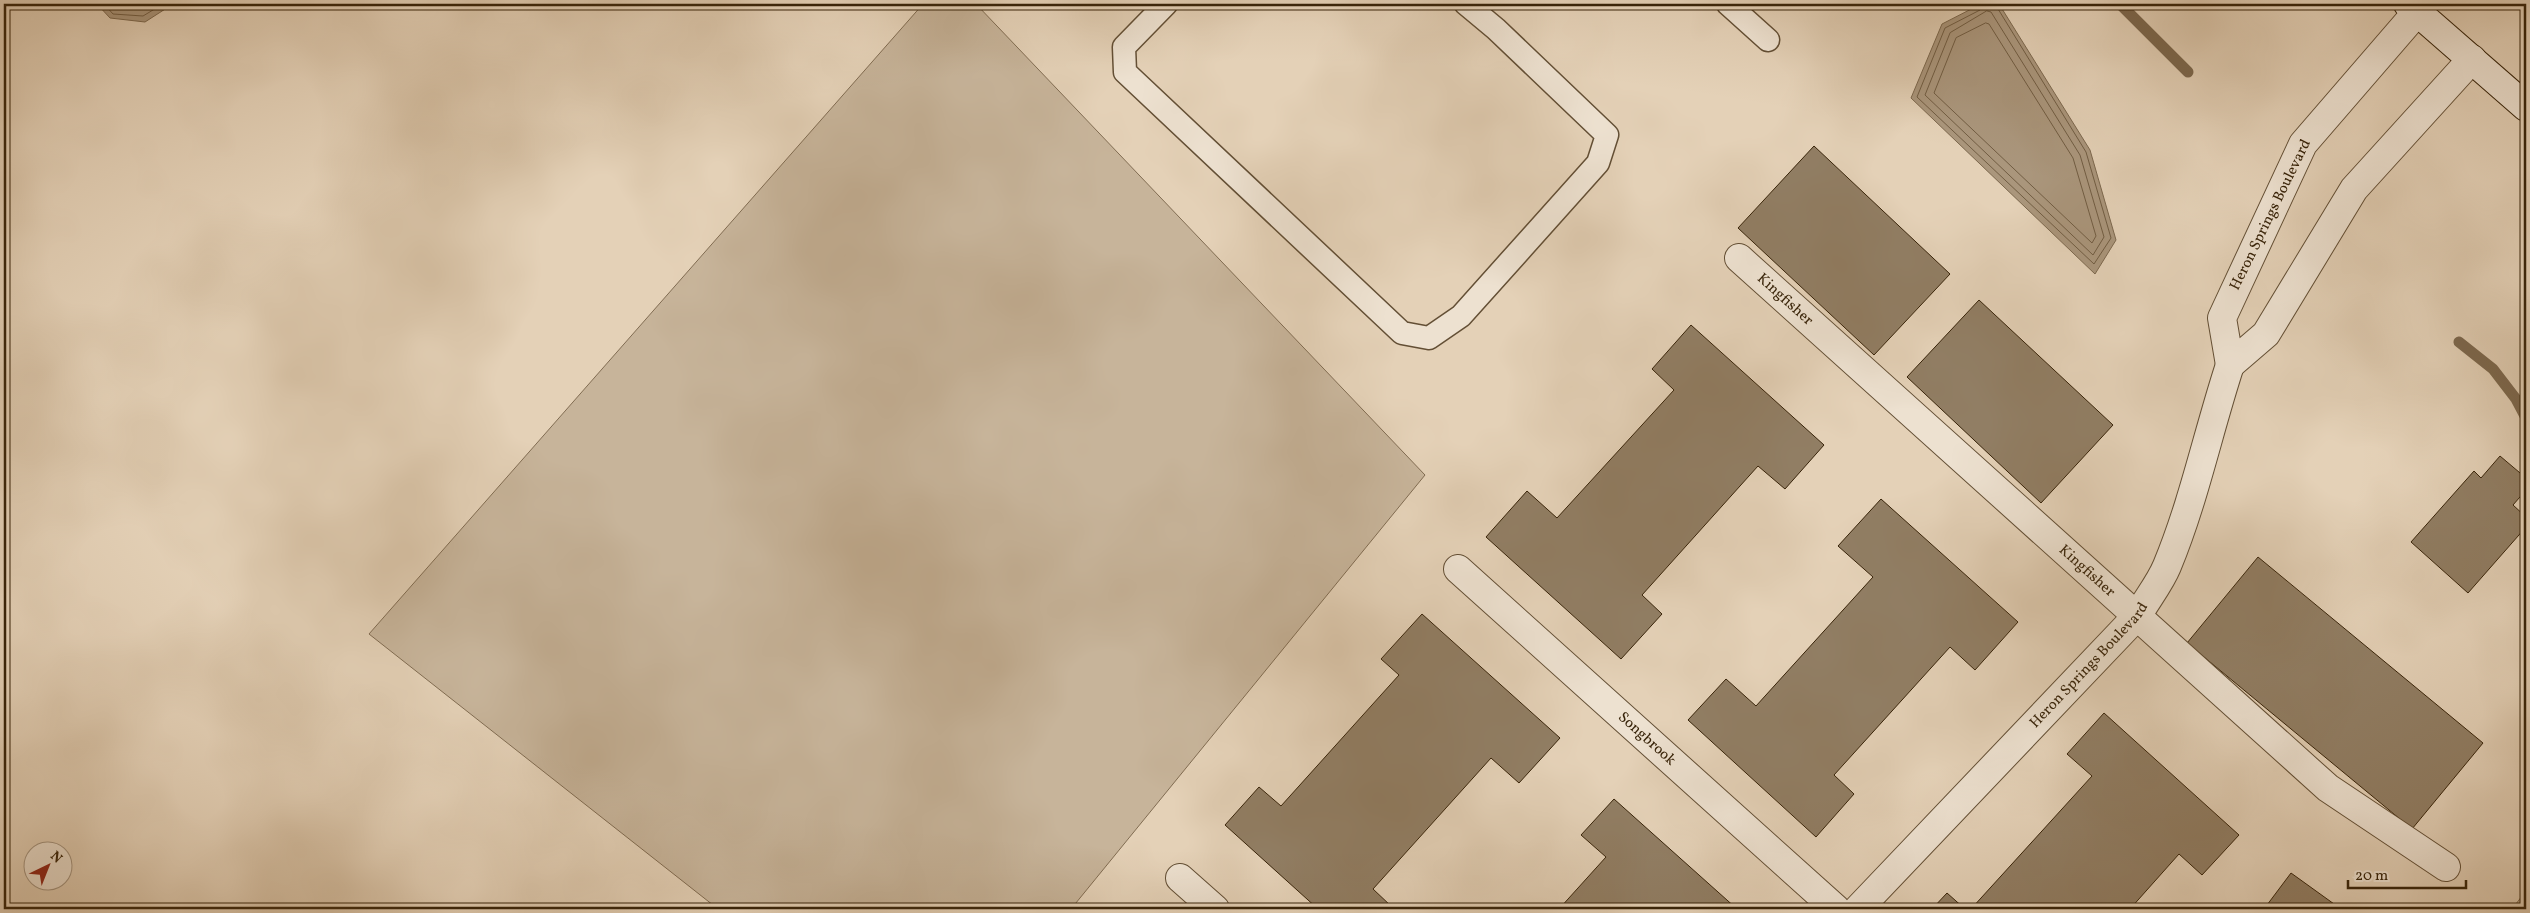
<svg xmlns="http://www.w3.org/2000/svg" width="2530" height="913" font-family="Vollkorn,serif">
  <rect width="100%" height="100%" fill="#e4d1b7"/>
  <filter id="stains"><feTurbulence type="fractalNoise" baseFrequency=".004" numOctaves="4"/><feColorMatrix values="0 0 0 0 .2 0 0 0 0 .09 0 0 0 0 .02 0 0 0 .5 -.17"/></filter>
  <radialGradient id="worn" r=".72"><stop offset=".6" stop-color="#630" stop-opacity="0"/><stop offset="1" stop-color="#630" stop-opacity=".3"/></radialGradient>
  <path fill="#c7b49a" stroke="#806c52" d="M923 4H976L1425 475 1071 909H718L369 634Z
    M2526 891V909H2512Z"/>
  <path fill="#aa967c" stroke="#7c684e" d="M97 4H173L145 22 110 18Z
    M1981 4H1999L2090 150 2116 240 2095 274 1911 98 1942 24Z"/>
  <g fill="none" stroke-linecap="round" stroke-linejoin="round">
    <path stroke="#715d43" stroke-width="1" d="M104 4 113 14 143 16 163 4
      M1982 4 1980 10 1945 28 1917 97 2094 264 2111 238 2086 152 1995 4
      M1987 11 1991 12 2080 155 2104 237 2093 255 1925 95 1950 33Z
      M1986 23 1989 24 2073 158 2096 236 2092 243 1934 93 1956 38Z"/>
    <path stroke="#7c684e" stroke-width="11" d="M2120 4 2188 72
      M2459 342 2493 369 2516 399 2526 418"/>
  </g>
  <path fill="#917e64" stroke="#38240a" d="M1814 146 1950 274 1874 355 1738 228Z
    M1979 300 2113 425 2041 503 1907 377Z
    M1691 325 1824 445 1785 489 1758 466 1642 595 1662 614 1621 659 1486 537 1527 491 1557 518 1674 390 1652 369Z
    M2500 456 2526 478V490L2513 505 2526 517V527L2468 593 2411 542 2474 471 2481 478Z
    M1881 499 2018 622 1975 670 1950 647 1834 775 1854 794 1816 837 1688 720 1726 679 1756 706 1873 577 1838 546Z
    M2258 557 2483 743 2412 829 2187 643Z
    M1422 614 1560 738 1519 783 1491 758 1373 889 1391 906 1389 909H1318L1225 825 1259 787 1281 806 1399 675 1381 659Z
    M2104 713 2239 835 2202 875 2179 854 2130 909H1971L2092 776 2067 754Z
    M1614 799 1737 909H1559L1606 857 1581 835Z
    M2291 873 2341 909H2264Z
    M1947 893 1965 909H1932Z"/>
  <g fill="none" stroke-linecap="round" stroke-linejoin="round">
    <g stroke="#634f35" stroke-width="25">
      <path id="lane" d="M1166 4 1124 47 1125 72 1402 333 1429 338 1461 316 1598 163 1607 135 1496 29 1466 4
        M1728 4 1768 40"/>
    </g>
    <g stroke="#634f35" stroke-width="30">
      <g id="street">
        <path d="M2417 12 2303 144 2222 318 2230 365 2266 334 2354 189 2472 59"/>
        <path id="s1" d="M1739 258 2328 788 2446 867"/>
        <path id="s2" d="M1458 569 1836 909"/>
        <path d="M1180 878 1215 909"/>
        <path id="s3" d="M1858 909 2138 615C2147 599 2160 583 2167 566 2194 501 2208 432 2230 365"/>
      </g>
    </g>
    <g stroke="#38240a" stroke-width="30">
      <path id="secondary" d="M2408 4 2526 107"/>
    </g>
    <path stroke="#38240a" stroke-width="3" stroke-dasharray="1 2.5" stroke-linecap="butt" d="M2518 4 2526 11"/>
    <use href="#lane" stroke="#ede1d0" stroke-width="22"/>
    <use href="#street" stroke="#ede1d0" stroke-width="28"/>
    <use href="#secondary" stroke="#ede1d0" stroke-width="28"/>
  </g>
  <g text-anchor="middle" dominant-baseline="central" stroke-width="4" stroke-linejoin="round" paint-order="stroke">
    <g font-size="15" fill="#38240a" stroke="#ede1d0">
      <text transform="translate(2271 215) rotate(-64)">Heron Springs Boulevard</text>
      <text stroke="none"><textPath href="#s1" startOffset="62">Kingfisher</textPath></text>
      <text stroke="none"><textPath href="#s1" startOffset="468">Kingfisher</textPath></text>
      <text stroke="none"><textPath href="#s3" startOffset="336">Heron Springs Boulevard</textPath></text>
      <text stroke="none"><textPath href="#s2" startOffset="254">Songbrook</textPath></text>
    </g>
  </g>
  <rect width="2530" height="913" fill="none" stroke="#e4d1b7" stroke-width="20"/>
  <rect x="5" y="5" width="2520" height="903" fill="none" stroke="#38240a" stroke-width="2.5"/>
  <rect x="10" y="10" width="2510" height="893" fill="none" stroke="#38240a"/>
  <g transform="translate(48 866) rotate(43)"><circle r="24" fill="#ede1d0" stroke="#a59581"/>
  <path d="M0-4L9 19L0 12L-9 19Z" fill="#8f2418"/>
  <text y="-8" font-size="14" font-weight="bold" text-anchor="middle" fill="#38240a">N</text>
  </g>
  <path d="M2348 880v8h118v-8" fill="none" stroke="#38240a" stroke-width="2.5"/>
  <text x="2355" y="880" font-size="15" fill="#38240a" stroke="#ede1d0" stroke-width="4" paint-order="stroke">20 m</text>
  <rect width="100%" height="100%" filter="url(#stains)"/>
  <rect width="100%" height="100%" fill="url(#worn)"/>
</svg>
